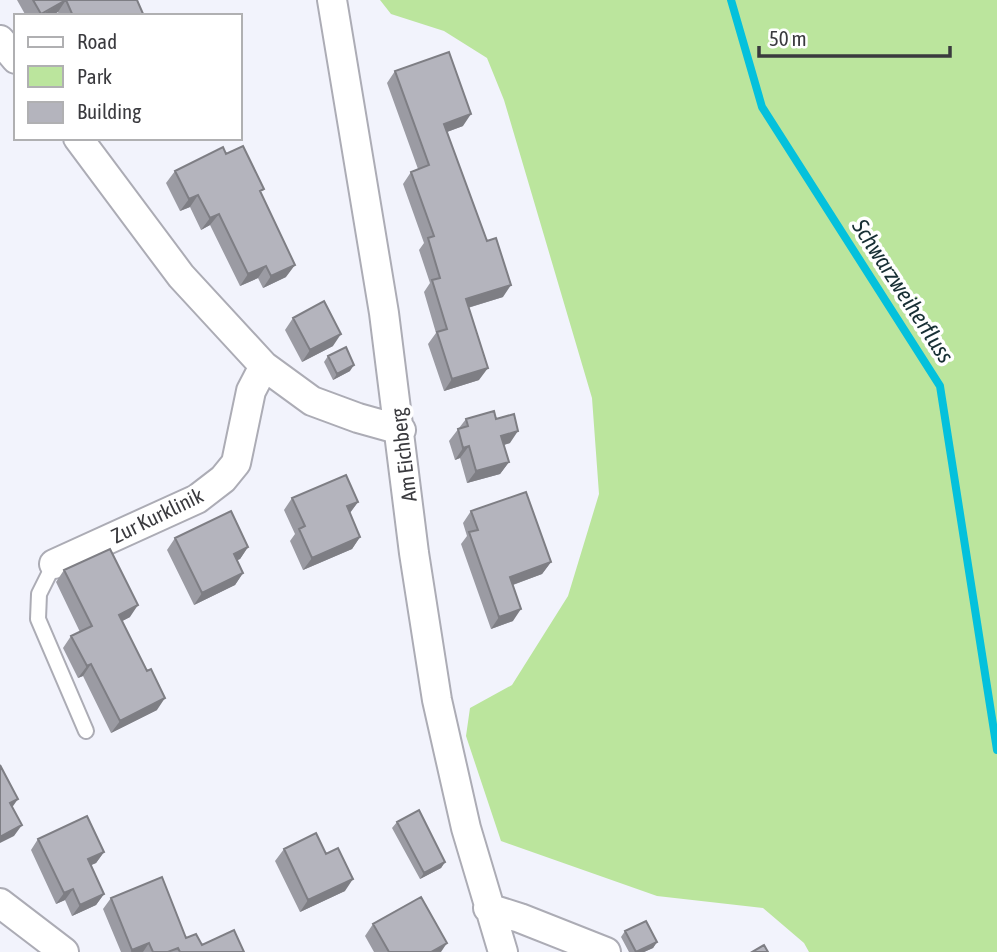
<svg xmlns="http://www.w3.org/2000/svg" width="997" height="952" font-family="'Asap Condensed',sans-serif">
  <rect width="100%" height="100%" fill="#f2f3fc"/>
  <path fill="#bbe59d" d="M380 0H997V952H809L804 943 763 908 657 896 501 841 466 736 470 708 512 685 568 596 599 494 592 398 504 100 487 58 444 31 391 14Z"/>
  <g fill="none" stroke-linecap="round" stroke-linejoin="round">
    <path stroke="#04c1dc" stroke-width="8" d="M731 0 762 107 940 386 997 750"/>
    <g stroke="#acacb5" stroke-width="18">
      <path id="lane" d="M54 564 39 594 38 619 86 731"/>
    </g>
    <g stroke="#acacb5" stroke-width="32">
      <path id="street" d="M332 0 384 313 414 553 437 700 466 828 503 952
        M0 40 16 59
        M78 138 181 276 264 366 312 401 358 418 401 430
        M54 564 197 499 223 479 236 463 251 391 264 366
        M0 903 64 952
        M488 908 520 918 606 952"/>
    </g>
    <use href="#lane" stroke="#fff" stroke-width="14"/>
    <use href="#street" stroke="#fff" stroke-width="28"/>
  </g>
  <path fill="#9b9ba3" d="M17 0H137L144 16H59L58 12 51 16H26Z
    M395 71 463 126 447 132 503 297 468 308 479 380 444 391 428 344 436 333 424 292 430 283 419 250 424 243 403 184 411 172 418 169 387 83Z
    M226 154 261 194 286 277 263 288 258 278 240 286 210 225 201 230 190 207 180 211 166 183 175 171Z
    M293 318 333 346 302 362 285 330Z
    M328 356 350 371 333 380 324 362Z
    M466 419H496L510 443 504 445 509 462 500 474 467 483 460 458 455 460 449 441Z
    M292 498 358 502 350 513 360 537 352 549 303 570 290 541 295 534 284 510Z
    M471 511 551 562 542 574 513 585V621L491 629 461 544 467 536 463 523Z
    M175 538 248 547 240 559 237 560 243 573 235 585 194 605 167 550Z
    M64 570 130 617 122 621 157 710 111 733 83 676 78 678 63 648 71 636 80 632 56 582Z
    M397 822 445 862 441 868 420 879 392 828Z
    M38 839 104 852 96 863 91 865 104 894 96 905 72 916 65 900 56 904 31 850Z
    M284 849 345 891 300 912 275 861Z
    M111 898 186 938 202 945 244 952H121L103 909Z
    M373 924 441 952H374L365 936Z
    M625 931 657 942 653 948 644 952H629L621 937Z"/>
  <path fill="#7e7e84" d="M66 0 58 12 51 16H40Z
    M471 114 463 126 436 136 444 124Z
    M198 195 190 207 180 211 189 199Z
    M219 214 210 225 201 230 210 218Z
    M295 265 286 277 263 288 271 276Z
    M266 266 258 278 240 286 248 274Z
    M511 285 503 297 457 311 466 299Z
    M341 334 333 346 302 362 310 350Z
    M354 365 350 371 333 380 337 374Z
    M488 368 479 380 444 391 452 379Z
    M518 431 510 443 493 448 501 436Z
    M469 446 460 458 455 460 463 448Z
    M509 462 500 474 467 483 476 471Z
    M358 502 349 514 347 506Z
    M360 537 352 549 303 570 312 558Z
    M248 547 240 559 225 566 234 554Z
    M551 562 542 574 501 589 510 577Z
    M243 573 235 585 194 605 202 593Z
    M138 605 130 617 111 627 119 615Z
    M521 609 513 621 491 629 499 617Z
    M91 664 83 676 78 678 87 666Z
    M165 698 157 710 111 733 120 721Z
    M18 799 11 809 10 803Z
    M22 825 14 836 0 843V837Z
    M104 852 96 863 80 870 88 859Z
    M445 862 441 868 420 879 424 873Z
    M353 879 345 891 300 912 308 900Z
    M73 889 65 900 56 904 64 893Z
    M104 894 96 905 72 916 80 905Z
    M657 942 653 948 644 952H636Z
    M149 943 143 952H131L132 950Z
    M447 943 441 952H431Z"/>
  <path fill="#b4b4bd" stroke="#7e7e84" stroke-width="2" d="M33 0H137L144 16H73L66 0 41 14Z
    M449 52 471 114 444 124 487 241 496 238 511 285 466 299 488 368 452 379 437 332 447 329 432 280 440 278 428 238 434 236 411 172 429 165 395 71Z
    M243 146 264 189 260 191 295 265 271 276 266 266 248 274 219 214 210 218 198 195 189 199 175 171 223 147 226 154Z
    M324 301 341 334 310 350 293 318Z
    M346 347 354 365 337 374 328 356Z
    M494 411 496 419 514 414 518 431 501 436 509 462 476 471 469 446 463 448 458 429 468 426 466 419Z
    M346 475 358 502 347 506 360 537 312 558 299 529 305 526 292 498Z
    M526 492 551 562 510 577 521 609 499 617 469 532 478 530 471 511Z
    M231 511 248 547 234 554 243 573 202 593 175 538Z
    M110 549 138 605 119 615 147 671 151 669 165 698 120 721 91 664 87 666 71 636 92 626 64 570Z
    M0 765 18 799 10 803 22 825 0 837Z
    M419 810 445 862 424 873 397 822Z
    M87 816 104 852 88 859 104 894 80 905 73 889 64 893 38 839Z
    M316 833 326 854 338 848 353 879 308 900 284 849Z
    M162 877 186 938 196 934 202 945 234 930 244 952H180L178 948 168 952H153L149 943 132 950 111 898Z
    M421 897 447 943 431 952H389L373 924Z
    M646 921 657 942 636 952 625 931Z
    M764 945 768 952H752Z"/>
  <g text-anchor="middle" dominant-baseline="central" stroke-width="7" stroke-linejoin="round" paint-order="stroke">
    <g font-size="21" fill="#3a3a3e" stroke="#fff">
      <text transform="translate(403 455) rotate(-97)">Am Eichberg</text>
      <text transform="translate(157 515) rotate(-26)">Zur Kurklinik</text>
    </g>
    <g font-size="23" font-style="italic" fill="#172f34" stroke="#fff">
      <text transform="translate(903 291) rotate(57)">Schwarzweiherfluss</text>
    </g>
  </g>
  <rect x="14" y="14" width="228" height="126" fill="#ffffff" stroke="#b0b0b2" stroke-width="2"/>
  <rect x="28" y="37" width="35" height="10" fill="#ffffff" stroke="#b0b0b2" stroke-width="2"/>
  <text x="77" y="49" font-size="21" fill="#3a3a3e">Road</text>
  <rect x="28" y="66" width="35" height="21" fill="#bbe59d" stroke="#b0b0b2" stroke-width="2"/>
  <text x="77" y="84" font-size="21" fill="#3a3a3e">Park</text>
  <rect x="28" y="102" width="35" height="21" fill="#b4b4bd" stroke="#b0b0b2" stroke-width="2"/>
  <text x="77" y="119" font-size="21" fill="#3a3a3e">Building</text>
  <path d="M759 46v10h191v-10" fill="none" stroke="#3a3a3e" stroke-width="3.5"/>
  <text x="769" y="46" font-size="21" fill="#3a3a3e" stroke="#ffffff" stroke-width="5" paint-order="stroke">50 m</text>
</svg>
